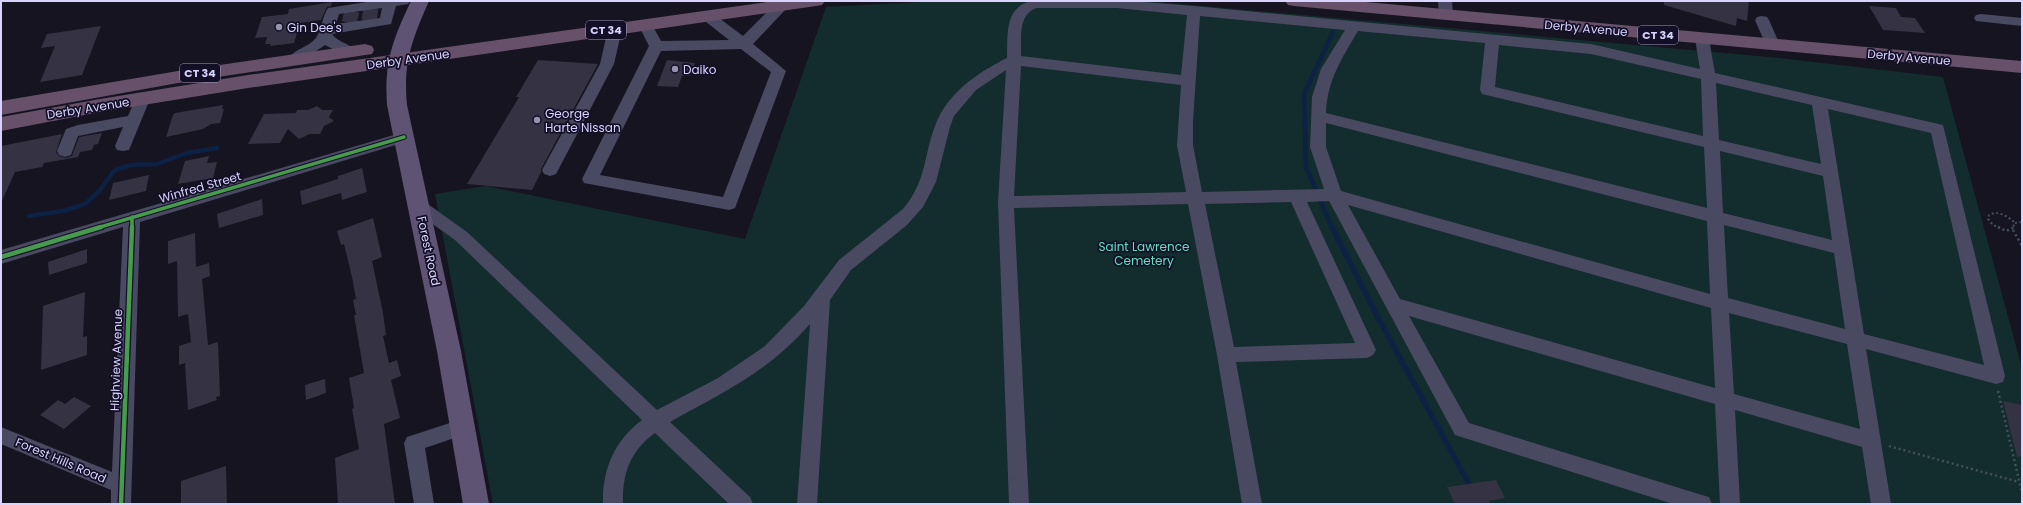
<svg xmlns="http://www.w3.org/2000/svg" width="2023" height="505" font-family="Poppins,sans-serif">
  <rect width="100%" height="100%" fill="#161421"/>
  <path fill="#132c2d" d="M938 1H1148L1780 58 1943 77 2022 368V504H493L435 194 486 186 745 239 826 7Z"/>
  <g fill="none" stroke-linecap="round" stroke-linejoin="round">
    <path stroke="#0d2144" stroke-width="4.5" d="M29 216 63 211 85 204 99 191 115 170 131 165 157 164 187 153 217 148
      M1332 228 1306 167 1304 94 1333 32"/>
    <path stroke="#0d2144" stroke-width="5.5" d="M1332 227 1376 314 1469 484"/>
  </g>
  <path fill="#343243" d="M1664 1H1749L1747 21 1737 18 1736 26 1664 5Z
    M332 2 331 6 327 7 321 20 300 23 294 43 270 46 271 44H265L267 37 255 38 262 17 288 14 289 9Z
    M1869 6 1896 8 1901 17 1915 18 1925 33 1883 30Z
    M101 26 82 75 40 82 55 46 41 48 47 34Z
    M538 60 598 64 541 169V172L532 190 467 184 519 97H516Z
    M667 60 695 63 690 76H682L678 87 657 86Z
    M223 105 222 109H224L220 123 211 124 203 129 166 137 173 115 175 113Z
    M317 106 322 110H333L329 117 334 121 324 126 320 134H310L299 139 288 129 280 143 248 144 264 114 296 113 297 110H308Z
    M102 133 98 144 94 145 92 150 80 152 78 157 44 163 42 167 15 172 1 203V146L62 134 56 152 59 156 65 158 72 156 79 137Z
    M209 156 207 163 217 162 213 178 178 184 185 161Z
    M362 168 367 192 342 200 341 193 302 205 300 191 338 179V176Z
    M149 175 146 191 109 200 113 183Z
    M262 199 263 215 219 228 217 214Z
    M373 218 382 257 372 261 383 313 386 335 383 336 389 363 397 360 401 376 391 380 400 418 384 424 395 504H338L335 458 359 449 352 409 354 408 349 378 364 373 354 315H356L353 300 356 299 352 277 344 244 341 245 337 231Z
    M195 233 196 267 209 263 210 276 202 279 208 345 218 342 220 396 216 397 217 400 188 410 185 363 179 365V346L191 342 188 314 178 317 177 261 168 264V241Z
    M87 249V263L49 275 48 262Z
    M85 292 83 337 87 336V355L41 370 43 306Z
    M325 379 326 393 306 400 305 385Z
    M74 397 91 406 64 429 40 415 58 400 65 404Z
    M2003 401 2022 405V456L2017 457Z
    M226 466 227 504H181V481Z
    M1496 480 1505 498 1489 501 1490 504H1455L1447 487Z"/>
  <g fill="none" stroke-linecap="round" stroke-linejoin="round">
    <path stroke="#333142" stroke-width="15" stroke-dasharray="15 8" stroke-linecap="butt" d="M369 21 371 8
      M349 23 352 11"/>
    <path stroke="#44505f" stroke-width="2" stroke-dasharray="2 2.5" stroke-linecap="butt" d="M2015 223 2022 222
      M2000 228 1993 225 1988 219 1989 215C1997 210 2007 216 2013 221L2014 228"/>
    <path stroke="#44505f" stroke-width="2.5" stroke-dasharray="2 3" stroke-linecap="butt" d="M1998 227 2006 231 2015 227
      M2013 230 2022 246
      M1998 391 2022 493
      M1889 446 2019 482"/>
    <path fill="#4a4962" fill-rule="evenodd" d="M373 1H410L408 4 396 6 391 24 332 34C338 43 351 43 356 52L354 55H344L325 45 300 62H290L288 59C294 49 309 47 316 38 322 29 322 17 328 8ZM382 8 380 18 336 24 339 14Z
      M783 1 789 5 787 8 753 44 786 71 735 208 729 210 584 183 582 179 649 46 638 24 640 21H650L661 41 729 40 701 18 699 15 701 12H711L743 36 777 2ZM741 49 771 72 723 197 600 175 661 51Z
      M1030 1H1130L1194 6 1591 44 1700 69 1695 39 1697 36H1707L1709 39 1715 73 1943 125 2005 376 2003 382 1996 384 1866 349 1891 504H1871L1862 447 1735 410 1740 504H1720L1715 404 1409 316 1469 423 1702 495 1709 497 1712 504H1673L1455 435 1329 201 1307 202 1376 350 1373 355 1367 358 1236 362 1262 504H1242L1217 355 1188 204 1014 208 1029 504H1009L998 202 1006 70 976 90 954 116 950 127 936 182 923 207 907 225 851 270 830 300 817 504H797L810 324C768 372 724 392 670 422L750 497 753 504H729L655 433C630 451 622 474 623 504H603C602 470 614 441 642 420L455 240 413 210 411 206 413 202 419 200 425 202 467 232 657 410 718 378 765 346 804 306 839 260 903 209C927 180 923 158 935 126 947 93 977 73 1007 58 1008 35 1004 9 1030 1ZM1036 8H1117L1187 15 1181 75 1021 56C1022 39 1017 16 1036 8ZM1200 16 1345 30 1321 69 1312 97 1310 147 1324 189 1202 192 1193 145V121ZM1358 31 1485 43 1480 90 1482 94 1704 147 1707 208 1326 113C1327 81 1342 58 1358 31ZM1499 45 1591 54 1701 79 1703 136 1495 87ZM1021 66 1181 85 1177 145 1186 192 1014 196ZM1716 83 1812 105 1821 164 1719 140ZM1828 109 1931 133 1984 365 1864 334ZM1326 123 1707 221 1710 294 1341 191 1326 147ZM1720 151 1823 176 1832 240 1723 213ZM1291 202 1355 343 1234 347 1205 204ZM1348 205 1711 308 1715 388 1400 299ZM1724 225 1834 253 1845 329 1728 298ZM1729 313 1847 344 1860 429 1734 394Z
      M1438 1H1452L1453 15 1451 18H1441L1439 15Z
      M1981 14 2022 18V26L1976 21 1974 18 1976 15Z
      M1762 16 1767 17 1769 20 1780 45 1778 48H1768L1766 45 1755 20 1757 17Z
      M615 25 620 26 622 29 614 64 556 174 550 176 544 174 542 170 600 64 608 29 610 26Z
      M142 94 147 95 150 99 129 150 123 151 117 150 115 146 123 127 78 136 71 155 65 157 59 155 57 151 66 129 78 125 128 116 137 95Z
      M404 132 409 133 412 137 409 141 140 222 131 504H111V490L1 444V427L112 472 123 227 1 264V250Z
      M462 419 469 421 472 427 469 433 425 448 434 504H414L404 443 407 437Z"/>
    <path fill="#5e5373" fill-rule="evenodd" d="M411 1H429C412 40 403 62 407 105L461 351 489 504H463L437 351 387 105C384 62 393 39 411 1Z"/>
    <path fill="#67516a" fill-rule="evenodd" d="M774 1H825L822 5 816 6 248 88 100 112 1 131V117L100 99 248 75Z
      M1285 1H1355L2022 61V73L1294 6 1288 5Z
      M365 44 372 46 374 50 372 54 178 83 1 115V101L178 71Z"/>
    <g stroke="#130f26" stroke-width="5.5">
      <path id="cycleway-far1" d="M97 228 404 137
        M132 228V217"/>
    </g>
    <g stroke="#130f26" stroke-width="7">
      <path id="cycleway" d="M1 257 101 227
        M121 504 132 227"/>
    </g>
    <use href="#cycleway-far1" stroke="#469c4c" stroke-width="3.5"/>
    <use href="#cycleway" stroke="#469c4c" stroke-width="4.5"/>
  </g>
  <g fill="#9591b1" stroke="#130f26" stroke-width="1.5">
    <circle cx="279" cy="27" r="4"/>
    <circle cx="675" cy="69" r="4"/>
    <circle cx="537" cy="120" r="4"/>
  </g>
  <g text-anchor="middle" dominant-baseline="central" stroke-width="3.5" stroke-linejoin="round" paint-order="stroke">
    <g fill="#130f26" stroke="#9e99be" stroke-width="1">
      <rect x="586" y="21" width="40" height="18" rx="3"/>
      <rect x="1638" y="26" width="40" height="18" rx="3"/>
      <rect x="180" y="64" width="40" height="18" rx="3"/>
    </g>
    <g font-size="11" font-weight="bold" fill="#d9d4ff">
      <text x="606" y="30">CT 34</text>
      <text x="1658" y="35">CT 34</text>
      <text x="200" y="73">CT 34</text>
    </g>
    <g font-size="12" fill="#d9d4ff" stroke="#130f26" text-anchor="start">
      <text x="287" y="27">Gin Dee's</text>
      <text x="683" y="69">Daiko</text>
      <text x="545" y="113">George<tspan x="545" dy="14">Harte Nissan</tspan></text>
    </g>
    <g font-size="12" fill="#d9d4ff" stroke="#130f26">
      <text transform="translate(1586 28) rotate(5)">Derby Avenue</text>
      <text transform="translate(1909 57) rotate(5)">Derby Avenue</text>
      <text transform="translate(408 59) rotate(-8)">Derby Avenue</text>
      <text transform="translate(88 108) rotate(-9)">Derby Avenue</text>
      <text transform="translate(200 187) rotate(-16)">Winfred Street</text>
      <text transform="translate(429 251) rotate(78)">Forest Road</text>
      <text transform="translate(116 360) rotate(-88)">Highview Avenue</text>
      <text transform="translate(61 460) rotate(23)">Forest Hills Road</text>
    </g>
    <g font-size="12" fill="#5fe0c0" stroke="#130f26">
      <text x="1144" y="246">Saint Lawrence<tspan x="1144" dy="14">Cemetery</tspan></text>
    </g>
  </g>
  <rect width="2023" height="505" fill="none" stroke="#d9d4ff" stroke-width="4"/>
</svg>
